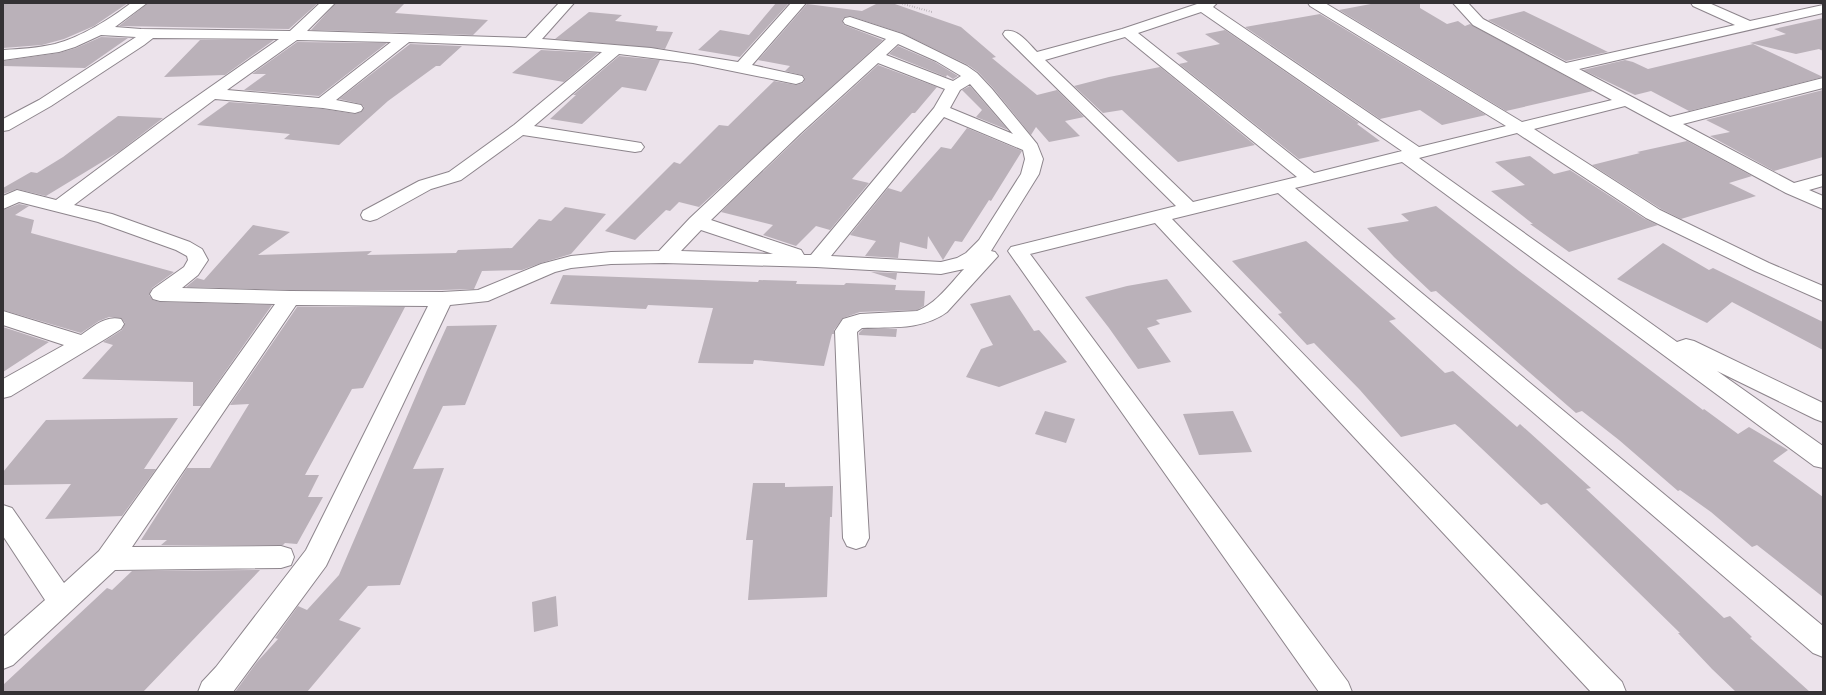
<svg xmlns="http://www.w3.org/2000/svg" width="1826" height="695" font-family="Helvetica,sans-serif">
  <rect width="100%" height="100%" fill="#ece3eb"/>
  <path fill="#bab1b9" d="M3 3H128L94 26 64 39 42 45 3 48Z
    M148 3H318L289 29 119 26Z
    M336 3H405L395 13 488 20 473 35 311 30Z
    M776 3H789L740 57 698 50 720 30 749 35Z
    M878 3H892L961 27 996 57 992 58 1037 95 1057 90 1084 117 1065 121 1080 136 1049 142 1036 127 1031 135 993 88 978 72 968 65 902 33 850 16 845 17 842 20 844 25 883 40 699 207 679 202 670 211 666 210 635 240 605 231 674 162 680 164 719 125 728 126 774 81 796 85 803 83 805 78 802 75 785 71 790 66 758 60 807 4 862 11Z
    M1376 3H1420V8L1447 24 1458 21 1465 26 1470 24 1593 91 1506 111 1339 10Z
    M1524 11 1551 24 1608 52 1566 61 1488 20Z
    M589 12 622 15 615 21 658 26 656 31 673 32 665 49 555 39Z
    M1320 14 1486 115 1442 125 1420 110 1380 119 1245 27Z
    M1823 18V51L1819 49 1796 54 1750 43 1786 34 1774 29Z
    M1225 30 1359 123 1357 124 1380 141 1299 159 1179 64 1188 62 1176 53 1220 44 1205 34Z
    M101 37 128 38 85 68 3 66V61L59 53 76 48Z
    M200 40H274L225 75 164 77Z
    M297 42 387 43 319 96 244 90 266 74H252Z
    M410 44 462 46 440 66H436L388 101 339 145 284 139 290 134 197 125 229 102 323 109 355 114 361 112 364 107 361 104 339 99Z
    M1753 44 1823 77 1689 111 1651 91 1635 95 1583 70 1625 60 1633 62 1648 69Z
    M898 46 935 62 958 76 953 79 947 75 946 77 889 54Z
    M541 50 598 53 564 82 512 73Z
    M619 56 660 60 646 91 622 87 582 124 550 119 576 95H573Z
    M878 65 937 87 915 113H912L852 179 869 183 830 230 816 226 796 246 763 235 773 225 721 212 802 134Z
    M1160 67 1255 145 1178 162 1122 110 1103 113 1074 86 1109 77Z
    M970 86 1008 130 976 117 982 110 962 90Z
    M1823 90V157L1774 171 1710 136 1730 132 1706 120Z
    M118 116 163 118 120 151 46 196 17 189 3 194V188L31 172 37 173 63 157Z
    M967 128 1022 151 991 201 989 200 962 242 955 241 943 260 928 236 927 249 900 242 898 258 865 256 876 241 850 235 888 188 901 192 941 147 951 149Z
    M1687 141 1752 176 1729 183 1756 196 1681 219 1661 209 1592 165 1640 153 1637 152Z
    M1530 156 1554 174 1570 170 1645 219 1658 225 1569 252 1530 224H1533L1491 191 1525 185 1495 162Z
    M19 204 29 206 15 215 34 220 31 233 174 272 152 288 149 295 153 300 160 302 272 305 201 406H193V382L82 379 113 345 103 342 122 330 125 323 121 318 109 317 99 321 81 333 3 310V210Z
    M1436 206 1519 271 1703 410 1704 409 1738 434 1749 427 1788 450 1773 461 1823 497V597L1757 545 1752 547 1711 512 1680 490 1678 491 1619 440 1582 411 1576 413 1436 291 1431 292 1394 257 1367 228 1409 221 1401 214Z
    M565 207 606 214 571 254 541 263 522 270 482 271 474 289 442 290H290L186 287 197 278 204 280 253 225 290 232 258 255 372 251 367 255 456 253 458 250 512 248 539 219 551 221Z
    M1306 241 1396 319 1389 321 1445 373 1453 371 1517 427 1520 424 1591 488 1586 489 1724 618 1730 616 1752 637 1750 638 1810 692H1736L1712 669 1678 633H1680L1547 503 1541 505 1460 428 1455 424 1401 437 1360 390 1314 343 1307 345 1278 314 1282 313 1232 261Z
    M1663 243 1709 270 1713 268 1823 322V350L1732 302 1707 323 1617 279Z
    M871 272 897 273 896 280Z
    M563 275 758 282 759 280 797 281 796 284 844 285 846 283 896 285 895 290 925 291 924 306 917 310 860 312 843 318 834 330V334H832L824 366 754 360 753 364 698 363 713 308 648 305 646 309 550 304Z
    M1167 279 1192 312 1156 320 1160 324 1147 328 1171 362 1138 369 1109 328 1085 297 1127 286Z
    M1010 295 1034 331 1039 330 1067 362 999 387 966 377 981 349 993 345 970 304Z
    M297 307H405L363 388 352 389 305 475H319L308 497H323L297 544 285 543 283 545H161L167 540H141L187 468H210L249 404 230 405Z
    M497 325 465 405 443 406 413 469 444 468 400 585 368 586 339 620 361 628 307 692H235L257 662 278 639 275 638 298 606 307 610 339 575 427 370 447 326Z
    M3 327 49 342 3 372Z
    M863 329H897L896 337 859 335V333Z
    M1045 411 1075 419 1066 443 1035 434Z
    M1233 411 1252 452 1199 455 1183 414Z
    M178 418 144 469H156L122 516 45 519 71 484 3 485V472L46 420Z
    M753 483H785V487L833 486 832 517H830L827 597 748 600 753 540H746Z
    M260 570 143 692H3V685L107 588 112 590 132 571Z
    M556 596 558 626 534 632 532 602Z"/>
  <g fill="none" stroke-linecap="round" stroke-linejoin="round">
    <g stroke="#8d858c" stroke-width="2">
      <path id="minor" d="M131 3H147L115 27 141 29 290 31 320 3H335L307 31 526 38 559 3H574L542 39 651 48 738 62 791 3H806L752 65 802 76 804 79 802 82 796 84 693 63 619 54 534 126 635 142 641 143 644 147 641 151 635 152 523 135 461 180 431 189 377 219 370 221 363 219 361 215 363 211 419 181 449 172 514 125 602 52 509 46 409 42 336 100 361 105 363 108 361 111 355 113 323 108 215 99 74 205 112 214 190 242 202 249 208 260 198 275 182 288 290 291 442 292 478 290 541 264 571 256 611 252 659 251 690 218 767 146 886 39 845 24 843 21 845 18 850 17 902 34 967 66 977 73 992 89 1037 144 1043 159 1039 174 991 251 995 252 998 256 947 312C923 330 891 327 862 328L857 332 869 538 865 546 856 549 847 546 843 538 835 331 843 319 860 314 917 311C936 304 950 284 964 269L941 274 816 267 664 263 611 264 571 268 555 272 488 301 450 305 326 566 233 692H198L202 682 216 667 306 550 428 306 296 305 132 547 281 546 291 549 294 557 291 565 281 568 115 570 13 665 3 669V637L45 600 3 536V505L12 508 64 583 99 551 275 304 160 301 153 299 150 294 153 289 184 267 188 260 187 256 176 250 98 222 19 202 3 209V196L17 190 56 200 166 118 279 39 153 38 144 45 51 106 9 130 3 131V119L39 100 136 37 101 35 75 47 59 52 3 60V50C20 49 38 48 55 44 81 37 110 19 131 3ZM297 40 391 42 319 98 227 90ZM898 44 936 61 961 76 953 81 886 55ZM878 63 945 89 934 108 811 255H804L801 250 711 220 801 133ZM970 84 1013 134 950 108 960 90ZM944 117 1023 150 1025 159 1021 174 979 240 966 253 957 258 941 262 831 256ZM701 230 773 254 681 251Z
        M1200 3H1217L1213 7 1419 147 1506 126 1310 6 1308 3H1325L1522 122 1612 100 1473 25 1453 3H1468L1483 19 1566 63 1735 25 1693 6 1691 3H1709L1750 21 1823 5V13L1579 69 1670 117 1823 78V88L1683 124 1794 183 1823 175V186L1809 190 1823 196V209L1786 193 1625 106 1534 129 1660 210 1769 263 1823 286V301L1755 271 1646 218 1517 133 1419 158 1677 342 1686 339 1694 341 1823 403V422L1815 419 1717 371 1823 446V468L1814 466 1402 162 1295 188 1823 626V657L1813 653 1278 193 1172 219 1622 682 1626 692H1591L1155 223 1030 254 1348 682 1352 692H1319L1008 251 1011 247 1176 206 1005 37 1003 34 1005 31C1018 28 1029 44 1037 52L1122 29ZM1201 12 1402 151 1314 173 1138 33ZM1125 37 1297 177 1193 202 1045 60Z
        M3 311 81 335C93 327 105 315 121 319L124 324 121 329 107 338 11 396 3 398V379L64 345 3 325Z"/>
    </g>
    <path stroke="#9e989d" stroke-width="2" stroke-dasharray="0.5 2" stroke-linecap="butt" d="M900 3 932 12"/>
    <use href="#minor" fill="#fff" fill-rule="evenodd"/>
  </g>
  <rect width="1826" height="695" fill="none" stroke="#343134" stroke-width="8"/>
</svg>
